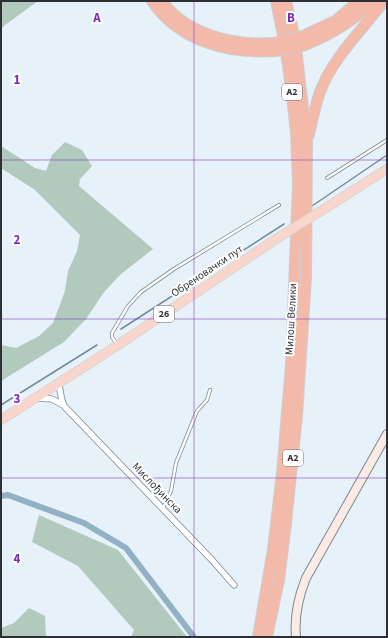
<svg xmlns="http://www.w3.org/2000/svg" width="388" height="638" font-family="'Source Sans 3',sans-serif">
  <rect width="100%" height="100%" fill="#e7f1fa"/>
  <path fill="#b2c9be" d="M1 1H38L5 25 1 29Z
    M65 142 82 150 92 166 80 179 79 186 153 249 121 274 104 292 86 319 64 342 1 381V345L16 348 39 336 53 323 65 291 68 271 77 251 80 235 35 190 1 168V146L35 168 46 171 52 155Z
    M39 515 118 550 187 637H131L134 630 78 566 32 542Z
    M29 608 45 616 46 637H1V628L14 623Z"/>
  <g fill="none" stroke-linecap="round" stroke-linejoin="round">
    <path stroke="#748b99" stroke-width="1.5" d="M312 206 387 155
      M121 329 284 224
      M1 405 97 345"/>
    <path stroke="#93b1c4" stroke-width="6" d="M1 496 8 495 84 523 126 548 194 637"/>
    <g stroke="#7e888f" stroke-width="4">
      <path id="service" d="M327 178 387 140
        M116 343 112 337V333L128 306 141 292 174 269 279 205
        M163 508 171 491 176 463 197 411 207 400 210 390"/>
    </g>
    <g stroke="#7e888f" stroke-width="7">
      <path id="minor" d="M58 384C62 391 59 398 65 407L212 560 234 585
        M35 398 52 399 63 405"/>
    </g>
    <g stroke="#7e888f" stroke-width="10">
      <path id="secondary" d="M296 637C294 616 298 598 306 578L387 434"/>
    </g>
    <g stroke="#cdcecf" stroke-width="10">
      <path id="primary" d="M335 202 387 169
        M1 420 118 345 270 243"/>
    </g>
    <g stroke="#cdcecf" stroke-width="12">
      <path id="motorway" d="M152 1C180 42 229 54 276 51
        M162 1C186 35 235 46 274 43
        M303 36 335 21 359 1
        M305 45C332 34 352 22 373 1
        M309 135C312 121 315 106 320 92 332 59 362 30 384 1
        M258 637 273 549 282 473 291 364 298 184 296 133 291 88 285 45 276 1
        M267 637 279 580 286 523 297 416 306 277 307 142 295 39 286 1"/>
    </g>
    <use href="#service" stroke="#fff" stroke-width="2.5"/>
    <use href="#minor" stroke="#fff" stroke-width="5.5"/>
    <use href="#secondary" stroke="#fceae5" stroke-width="8"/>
    <use href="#primary" stroke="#f8d6cb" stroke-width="9"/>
    <use href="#motorway" stroke="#f4baa9" stroke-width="10"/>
    <g stroke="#cdcecf" stroke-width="10" stroke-linecap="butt">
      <path id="primary-bridge" d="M270 243 335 202"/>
    </g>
    <g stroke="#cdcecf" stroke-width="12" stroke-linecap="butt">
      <path id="motorway-bridge" d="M274 43 290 40 303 36
        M276 51 305 45"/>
    </g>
    <use href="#primary-bridge" stroke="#f8d6cb" stroke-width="9"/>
    <use href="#motorway-bridge" stroke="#f4baa9" stroke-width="10"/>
  </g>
  <path fill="none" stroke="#7b2cbf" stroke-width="1" stroke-opacity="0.55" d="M194 1V637M1 160H387M1 319H387M1 478H387"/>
  <g text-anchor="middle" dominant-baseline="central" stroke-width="4" stroke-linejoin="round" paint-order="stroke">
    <g fill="#fff" stroke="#6c6f72" stroke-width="1">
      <rect x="282" y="84" width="20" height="16" rx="3"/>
      <rect x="154" y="306" width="20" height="16" rx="3"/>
      <rect x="283" y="450" width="20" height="16" rx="3"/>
    </g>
    <g font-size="10" font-weight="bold" fill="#2d3135">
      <text x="292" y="92">A2</text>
      <text x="164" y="314">26</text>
      <text x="293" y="458">A2</text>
    </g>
    <g font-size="11" fill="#2d3135" stroke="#fff">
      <text transform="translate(207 271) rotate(-34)">Обреновачки пут</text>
      <text transform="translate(291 319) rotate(-87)">Милош Велики</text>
      <text transform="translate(157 488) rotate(46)">Мислођинска</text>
    </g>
  </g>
  <g font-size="13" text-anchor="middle" font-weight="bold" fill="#7b2cbf" stroke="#fff" stroke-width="4" stroke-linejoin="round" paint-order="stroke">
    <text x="97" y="22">A</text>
    <text x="291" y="22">B</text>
    <text x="17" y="84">1</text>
    <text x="17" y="244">2</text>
    <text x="17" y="403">3</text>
    <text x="17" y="563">4</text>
  </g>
  <rect width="388" height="638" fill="none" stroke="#2d3135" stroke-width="4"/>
</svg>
